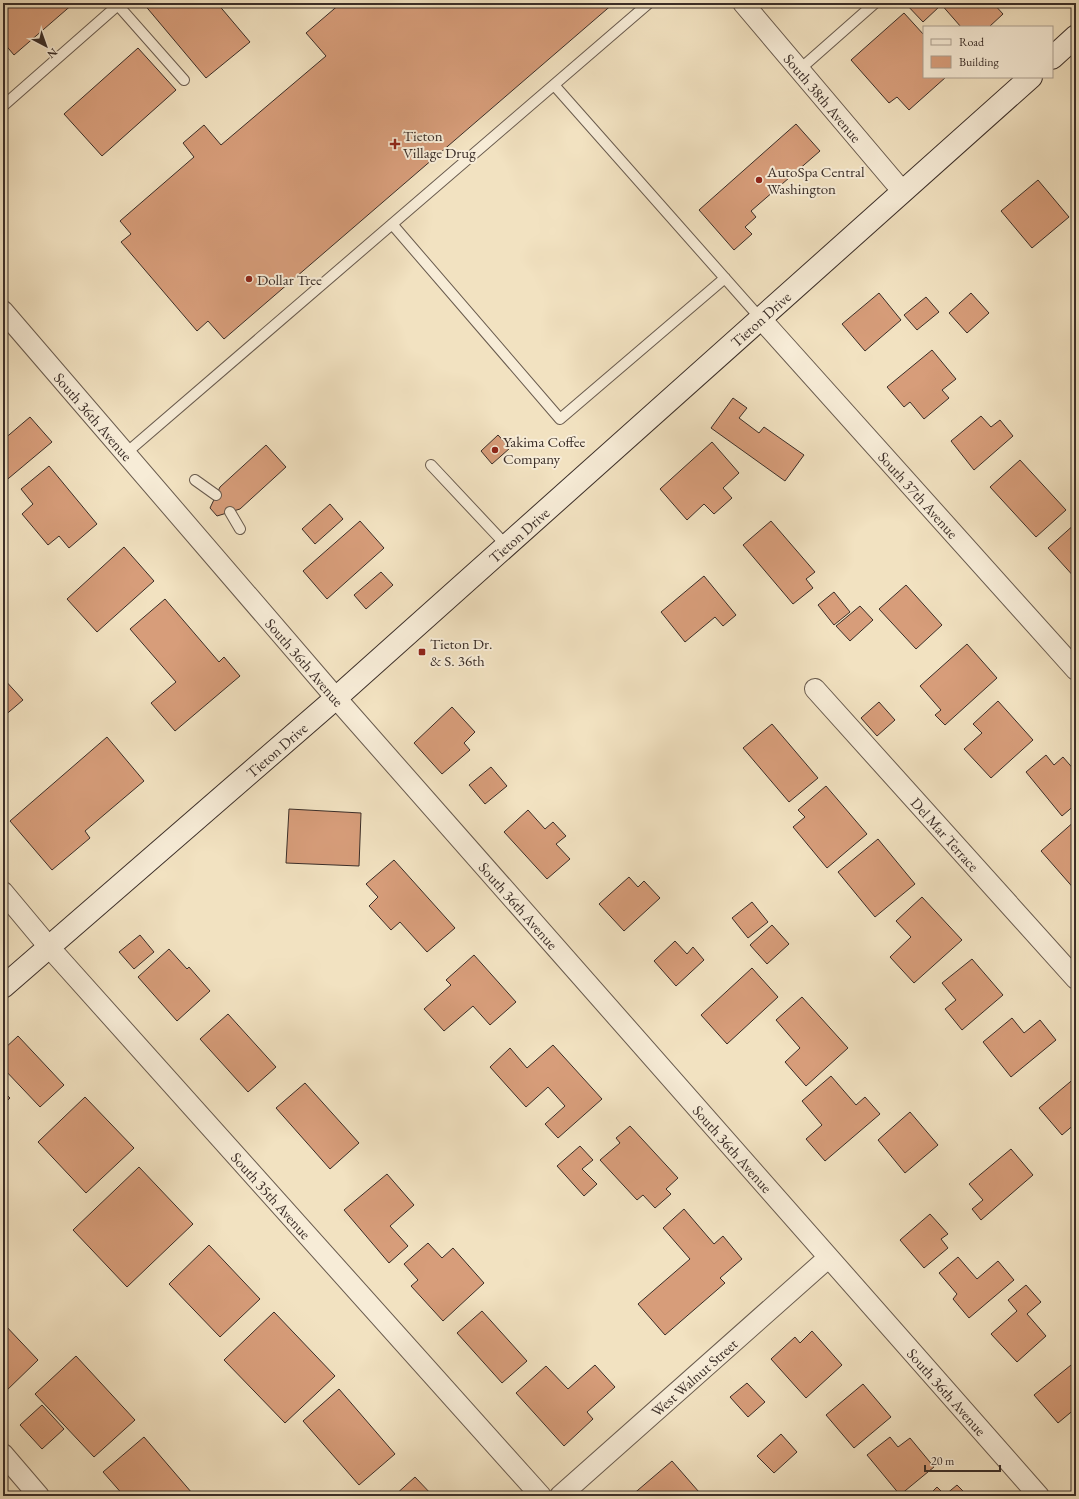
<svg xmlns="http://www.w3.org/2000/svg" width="1079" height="1499" font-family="'EB Garamond',serif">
  <rect width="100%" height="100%" fill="#f2e2c1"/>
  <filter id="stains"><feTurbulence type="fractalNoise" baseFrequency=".005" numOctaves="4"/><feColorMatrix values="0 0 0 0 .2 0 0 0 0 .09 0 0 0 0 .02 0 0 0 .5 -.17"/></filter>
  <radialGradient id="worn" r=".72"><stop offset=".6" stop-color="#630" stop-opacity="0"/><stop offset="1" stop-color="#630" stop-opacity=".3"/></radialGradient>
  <path fill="#d79d7a" stroke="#3b2e28" d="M3 3H74L14 55 3 42Z
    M143 3H217L250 42 206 78Z
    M341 3H378L380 5 382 3H614L224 339 208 321 197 331 121 242 131 234 120 221 194 157 183 143 204 125 221 145 326 56 306 33Z
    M905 3H937L940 6 923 22Z
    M940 3H993L1003 14 989 27H961Z
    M904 13 924 35V77H946L909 110 897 97 889 103 851 60Z
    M138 48 176 90 102 156 64 114Z
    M3 54 8 60 3 65Z
    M796 124 820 151 751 211 756 217 745 227 752 234 734 250 699 210Z
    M1038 180 1069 217 1032 248 1001 211Z
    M879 293 901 320 865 351 842 324Z
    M971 293 989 313 967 333 949 313Z
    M926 297 939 312 917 330 904 315Z
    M932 350 956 379 942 390 949 398 924 419 910 402 904 407 887 387Z
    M733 398 747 408 739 418 759 433 764 427 804 455 785 481 711 428Z
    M981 416 991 427 1000 420 1013 436 974 470 951 441Z
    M30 417 52 442 3 483V440Z
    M498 435 510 448 492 464 481 451Z
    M712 442 739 473 723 488 732 498 714 514 704 504 687 520 660 489Z
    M266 445 286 467 240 509 217 516 210 508 220 487Z
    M1020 460 1066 510 1036 537 990 487Z
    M49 466 97 524 69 548 59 536 48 545 22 514 33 504 21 489Z
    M330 504 343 519 315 544 302 529Z
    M360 521 384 548 327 599 303 571Z
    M771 521 815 572 806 579 813 588 793 604 743 545Z
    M1076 523V579L1048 548Z
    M124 547 154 581 97 632 67 599Z
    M381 572 393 585 366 609 354 595Z
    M704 576 736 615 723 626 715 617 685 642 661 612Z
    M906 585 942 625 916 649 879 609Z
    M834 592 850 612 834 625 818 605Z
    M165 599 219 662 224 657 240 676 175 731 151 703 176 682 130 629Z
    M860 606 873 620 850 641 836 626Z
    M967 644 997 678 945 725 935 715 941 710 920 686Z
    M3 678 23 700 3 717Z
    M998 701 1033 740 991 778 964 749 982 733 973 724Z
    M879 702 895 720 877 736 861 718Z
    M452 707 475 732 464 743 470 750 442 774 414 743Z
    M772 724 818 778 789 802 743 748Z
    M107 737 144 781 85 831 90 838 52 870 10 821Z
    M1046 755 1054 765 1063 757 1076 772V804L1062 816 1026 772Z
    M491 767 507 786 485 804 469 785Z
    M826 786 867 834 827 868 793 827 805 817 798 810Z
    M289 809 361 813 359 866 286 863Z
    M528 810 545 829 553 822 566 836 556 844 570 859 547 879 504 832Z
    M1076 820V891L1041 851Z
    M878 839 915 884 875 917 838 872Z
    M394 860 455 928 427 952 400 922 391 930 369 906 378 897 366 884Z
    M629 877 638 887 644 881 660 898 624 931 599 904Z
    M922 897 962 940 914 983 890 957 911 937 896 921Z
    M752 902 768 922 748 938 732 918Z
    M772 925 789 944 767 964 750 945Z
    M140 935 154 952 134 969 119 952Z
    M675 941 687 954 693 947 704 960 676 986 654 961Z
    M169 949 187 969 189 967 210 991 177 1021 138 977Z
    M474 955 516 1002 490 1025 473 1006 444 1031 424 1009 451 985 446 980Z
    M972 959 1003 995 962 1030 945 1009 956 1000 942 983Z
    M752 968 778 997 727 1044 701 1015Z
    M802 997 848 1048 806 1086 785 1062 800 1048 776 1020Z
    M228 1014 276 1067 248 1092 200 1039Z
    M1012 1018 1024 1033 1040 1020 1056 1040 1011 1077 983 1042Z
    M18 1036 64 1085 40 1107 3 1068V1050Z
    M553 1045 602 1099 558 1138 545 1124 565 1106 548 1087 526 1107 490 1067 510 1048 527 1068Z
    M831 1076 856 1105 865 1097 880 1114 825 1161 806 1139 822 1125 802 1101Z
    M1076 1077V1123L1062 1135 1039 1108Z
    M305 1083 359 1143 330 1169 276 1108Z
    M3 1091 10 1098 3 1105Z
    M85 1097 134 1148 86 1193 38 1142Z
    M910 1112 938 1145 905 1173 878 1140Z
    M630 1126 678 1178 666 1189 671 1194 655 1208 643 1195 637 1200 600 1160 620 1143 616 1138Z
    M580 1146 593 1160 582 1169 597 1184 584 1196 557 1166Z
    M1011 1149 1033 1175 981 1220 972 1209 983 1200 969 1184Z
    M139 1167 193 1224 127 1287 73 1230Z
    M387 1174 414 1205 390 1226 408 1246 389 1263 344 1210Z
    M684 1209 714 1244 723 1236 742 1259 720 1278 725 1283 665 1335 638 1304 690 1259 663 1228Z
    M930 1214 948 1234 941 1239 948 1248 924 1268 900 1240Z
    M428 1243 442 1258 453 1248 484 1283 443 1321 411 1286 418 1280 404 1264Z
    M209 1245 260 1299 220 1337 169 1284Z
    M958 1257 977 1279 998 1261 1014 1280 969 1318 953 1299 957 1294 939 1273Z
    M1026 1285 1041 1302 1027 1314 1046 1336 1017 1362 991 1334 1017 1311 1008 1300Z
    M482 1311 527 1361 502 1383 457 1333Z
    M274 1312 335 1376 285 1423 224 1360Z
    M3 1323 38 1360 5 1392 3 1390Z
    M812 1331 842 1365 806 1398 771 1359 795 1337 800 1343Z
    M76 1356 135 1420 94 1457 35 1394Z
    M1076 1361V1408L1058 1423 1034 1395Z
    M595 1365 615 1387 587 1412 593 1419 564 1446 516 1393 546 1366 568 1389Z
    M747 1383 765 1402 748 1417 730 1397Z
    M863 1384 891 1417 854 1448 826 1415Z
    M339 1389 395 1454 359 1485 303 1421Z
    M42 1405 64 1429 42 1449 20 1425Z
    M781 1434 797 1452 774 1473 757 1456Z
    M144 1437 192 1493 189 1496H124L103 1472Z
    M890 1437 898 1447 910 1438 934 1467 900 1495 867 1455Z
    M672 1461 699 1492 695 1496H631Z
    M415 1477 433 1496H394Z
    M957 1485 968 1496H928L937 1487 945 1495Z"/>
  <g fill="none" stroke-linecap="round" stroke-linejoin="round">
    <g stroke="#695b4e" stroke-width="12">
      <path id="service" d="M116 3 184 80
        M799 70 875 3
        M554 85 761 319
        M3 106 118 5
        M392 224 560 419 725 278
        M125 454 649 3
        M431 465 507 546
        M195 480 216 495
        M230 512 240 529"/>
    </g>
    <g stroke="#695b4e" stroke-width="22">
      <g id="minor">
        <path id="s1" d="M743 3 903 192"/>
        <path id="s2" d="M3 311 336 698 1039 1496"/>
        <path id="s3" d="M761 319 1076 670"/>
        <path id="s4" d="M815 689 1076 979"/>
        <path id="s5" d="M3 892 49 947 541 1496"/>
        <path d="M3 1454 39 1496"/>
        <path id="s6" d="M560 1496 828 1258"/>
      </g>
    </g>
    <g stroke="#3b2e28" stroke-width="24">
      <g id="secondary">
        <path d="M1052 58 1076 36"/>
        <path id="s7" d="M3 987 336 698 1031 77"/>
      </g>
    </g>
    <use href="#service" stroke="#f7ecd7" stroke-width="10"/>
    <use href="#minor" stroke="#f7ecd7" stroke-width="20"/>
    <use href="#secondary" stroke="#f7ecd7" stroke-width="22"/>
  </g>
  <g fill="#8f2418" stroke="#f7ecd7" stroke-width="1.5">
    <path d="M393 138h4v4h4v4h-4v4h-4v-4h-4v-4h4z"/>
    <circle cx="759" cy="180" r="4"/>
    <circle cx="249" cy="279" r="4"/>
    <circle cx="495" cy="450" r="4"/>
    <rect x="418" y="648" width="8" height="8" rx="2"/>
  </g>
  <g text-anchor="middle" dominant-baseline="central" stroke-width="4" stroke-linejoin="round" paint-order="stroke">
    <g font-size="15" fill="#3b2e28" stroke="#f7ecd7">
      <text stroke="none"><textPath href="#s1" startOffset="124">South 38th Avenue</textPath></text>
      <text stroke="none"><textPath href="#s7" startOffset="1010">Tieton Drive</textPath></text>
      <text stroke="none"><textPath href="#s2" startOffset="139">South 36th Avenue</textPath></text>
      <text stroke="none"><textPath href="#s3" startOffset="236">South 37th Avenue</textPath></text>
      <text stroke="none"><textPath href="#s7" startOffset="686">Tieton Drive</textPath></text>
      <text stroke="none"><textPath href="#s2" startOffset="463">South 36th Avenue</textPath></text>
      <text stroke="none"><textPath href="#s7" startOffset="362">Tieton Drive</textPath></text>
      <text stroke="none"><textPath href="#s4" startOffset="195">Del Mar Terrace</textPath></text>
      <text stroke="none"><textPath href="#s2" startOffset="787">South 36th Avenue</textPath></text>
      <text stroke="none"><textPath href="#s2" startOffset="1111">South 36th Avenue</textPath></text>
      <text stroke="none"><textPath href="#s5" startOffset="405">South 35th Avenue</textPath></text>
      <text stroke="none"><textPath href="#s6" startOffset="179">West Walnut Street</textPath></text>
      <text stroke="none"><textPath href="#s2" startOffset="1435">South 36th Avenue</textPath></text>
    </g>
    <g font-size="15" fill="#3b2e28" stroke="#f7ecd7" text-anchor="start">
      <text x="403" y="135">Tieton<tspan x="403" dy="17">Village Drug</tspan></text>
      <text x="767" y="171">AutoSpa Central<tspan x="767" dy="17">Washington</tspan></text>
      <text x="257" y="279">Dollar Tree</text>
      <text x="503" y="441">Yakima Coffee<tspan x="503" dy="17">Company</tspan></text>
      <text x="430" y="643">Tieton Dr.<tspan x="430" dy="17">&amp; S. 36th</tspan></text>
    </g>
  </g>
  <rect width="1079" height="1499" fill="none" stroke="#f2e2c1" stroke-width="16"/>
  <rect x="4" y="4" width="1071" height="1491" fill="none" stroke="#3b2e28" stroke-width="2"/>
  <rect x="8" y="8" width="1063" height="1483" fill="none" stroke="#3b2e28"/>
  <rect x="923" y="26" width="130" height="52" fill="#f7ecd7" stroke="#aca091"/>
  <rect x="931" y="39" width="20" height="6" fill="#f7ecd7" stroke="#aca091"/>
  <text x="959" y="46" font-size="12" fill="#3b2e28">Road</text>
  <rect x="931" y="56" width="20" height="12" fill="#d79d7a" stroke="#aca091"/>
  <text x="959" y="66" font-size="12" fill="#3b2e28">Building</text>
  <g transform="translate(46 46) rotate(139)" stroke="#f7ecd7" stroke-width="3" paint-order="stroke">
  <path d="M0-3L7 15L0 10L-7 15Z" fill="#3b2e28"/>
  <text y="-6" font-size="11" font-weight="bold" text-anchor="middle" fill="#3b2e28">N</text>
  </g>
  <path d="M925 1465v6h75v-6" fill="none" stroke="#3b2e28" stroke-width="2"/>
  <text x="931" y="1465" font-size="12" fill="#3b2e28" stroke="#f7ecd7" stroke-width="3" paint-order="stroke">20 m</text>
  <rect width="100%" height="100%" filter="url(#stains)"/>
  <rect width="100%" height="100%" fill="url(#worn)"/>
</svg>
